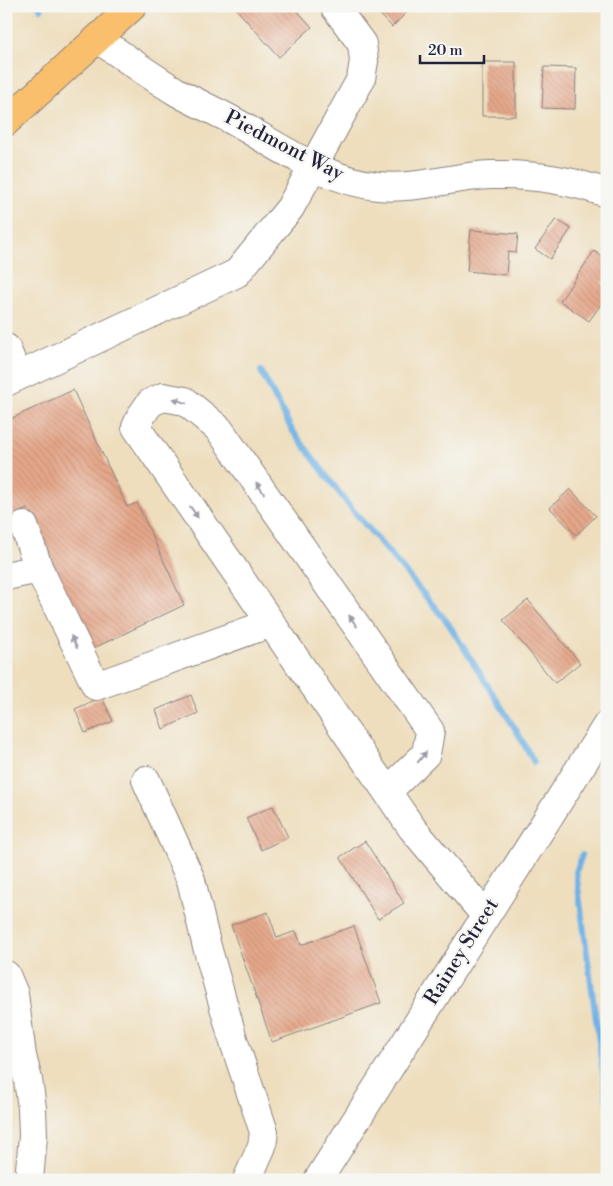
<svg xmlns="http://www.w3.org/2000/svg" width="613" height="1186" font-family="'Libre Bodoni',serif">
  <defs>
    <pattern id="building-back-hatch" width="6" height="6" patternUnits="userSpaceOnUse" patternTransform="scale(1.25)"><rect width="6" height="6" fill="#e5a78a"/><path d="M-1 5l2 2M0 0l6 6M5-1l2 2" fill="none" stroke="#c48f78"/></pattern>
  </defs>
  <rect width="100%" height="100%" fill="#f6f6f2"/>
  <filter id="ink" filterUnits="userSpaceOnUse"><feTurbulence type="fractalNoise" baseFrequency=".02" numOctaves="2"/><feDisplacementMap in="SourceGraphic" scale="10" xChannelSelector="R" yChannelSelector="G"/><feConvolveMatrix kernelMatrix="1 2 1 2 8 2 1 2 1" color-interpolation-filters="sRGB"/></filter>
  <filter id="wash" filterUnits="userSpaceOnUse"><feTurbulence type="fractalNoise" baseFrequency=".0096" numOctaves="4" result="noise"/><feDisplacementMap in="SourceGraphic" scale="20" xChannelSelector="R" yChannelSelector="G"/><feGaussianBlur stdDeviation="1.12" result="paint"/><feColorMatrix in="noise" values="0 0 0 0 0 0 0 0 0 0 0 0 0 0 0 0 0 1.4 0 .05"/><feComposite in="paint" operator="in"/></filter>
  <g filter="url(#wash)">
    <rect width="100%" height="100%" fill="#eedebe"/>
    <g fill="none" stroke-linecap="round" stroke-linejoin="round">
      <path stroke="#70b2e5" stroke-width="6" d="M39 6 41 9
        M261 371 292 430 347 503 448 623 516 730 534 762
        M582 855 576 872 607 1101"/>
    </g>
    <g id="blocks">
      <path fill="url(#building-back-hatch)" d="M241 6H293L312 27 279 57 237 10Z
        M372 6H413L392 27Z
        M482 62H516V116H482Z
        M544 67 576 68 575 109 542 108Z
        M556 219 571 229 550 259 535 249Z
        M471 230 518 234 516 253 508 252 506 275 467 271Z
        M594 251 607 260V276L602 283 607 287V296L589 321 560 301Z
        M73 390 127 507 137 503 184 605 92 649 27 509 6 519V421Z
        M570 489 596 516 576 535 550 508Z
        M528 600 580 663 555 683 503 620Z
        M191 695 198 713 163 729 156 710Z
        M102 697 113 721 85 733 75 709Z
        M273 806 288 837 261 850 246 818Z
        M365 841 404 903 378 919 340 857Z
        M268 912 277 938 296 931 301 945 354 926 381 1003 272 1042 231 925Z"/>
    </g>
  </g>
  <g filter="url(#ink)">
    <use href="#blocks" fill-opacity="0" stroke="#88807c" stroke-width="1"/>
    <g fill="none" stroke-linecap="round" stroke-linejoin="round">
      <g stroke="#88807c" stroke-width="30">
        <path id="minor" d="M98 39C124 57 150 76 177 92 196 103 218 112 237 123 281 148 327 181 378 186 417 190 454 176 491 175 530 174 570 180 607 193
          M6 348 18 376
          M6 382 237 273 290 208 361 79 364 61 362 44 334 6
          M24 526 39 569 96 686 271 623
          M6 576 39 569
          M146 780 191 880 206 943 233 1039 264 1132 262 1146 247 1180
          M388 791 426 754 430 731 219 429 185 401 163 397 150 403 141 416 136 427 412 828 485 915
          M6 975 14 994 22 1056 28 1080 32 1108 33 1136 29 1180
          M318 1180 607 725"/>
      </g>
      <g stroke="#88807c" stroke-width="30">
        <path id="major" d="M6 122 133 6"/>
      </g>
      <use href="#minor" stroke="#fff" stroke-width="28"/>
      <use href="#major" stroke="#f9bf6d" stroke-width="28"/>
    </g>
    <defs><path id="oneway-solid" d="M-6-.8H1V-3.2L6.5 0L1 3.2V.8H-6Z" transform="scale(1.25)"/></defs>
    <g fill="#9c9ca7">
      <use href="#oneway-solid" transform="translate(180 401) rotate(-161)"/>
      <use href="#oneway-solid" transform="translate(260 488) rotate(-125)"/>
      <use href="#oneway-solid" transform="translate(194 512) rotate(55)"/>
      <use href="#oneway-solid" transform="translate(353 621) rotate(-125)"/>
      <use href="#oneway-solid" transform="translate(74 642) rotate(-116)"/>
      <use href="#oneway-solid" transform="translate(422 757) rotate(-51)"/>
    </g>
  </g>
  <g text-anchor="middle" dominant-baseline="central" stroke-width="4.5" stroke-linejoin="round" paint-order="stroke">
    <g font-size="20" fill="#22223b" stroke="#f6f6f2">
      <text transform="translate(284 146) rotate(27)">Piedmont Way</text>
      <text transform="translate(462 952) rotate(-58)">Rainey Street</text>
    </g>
  </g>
  <rect width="613" height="1186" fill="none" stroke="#f6f6f2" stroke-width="25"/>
  <path d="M420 55v8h64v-8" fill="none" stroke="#22223b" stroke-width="2.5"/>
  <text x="428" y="55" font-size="15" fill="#22223b" stroke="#f6f6f2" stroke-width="4" paint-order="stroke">20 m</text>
</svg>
